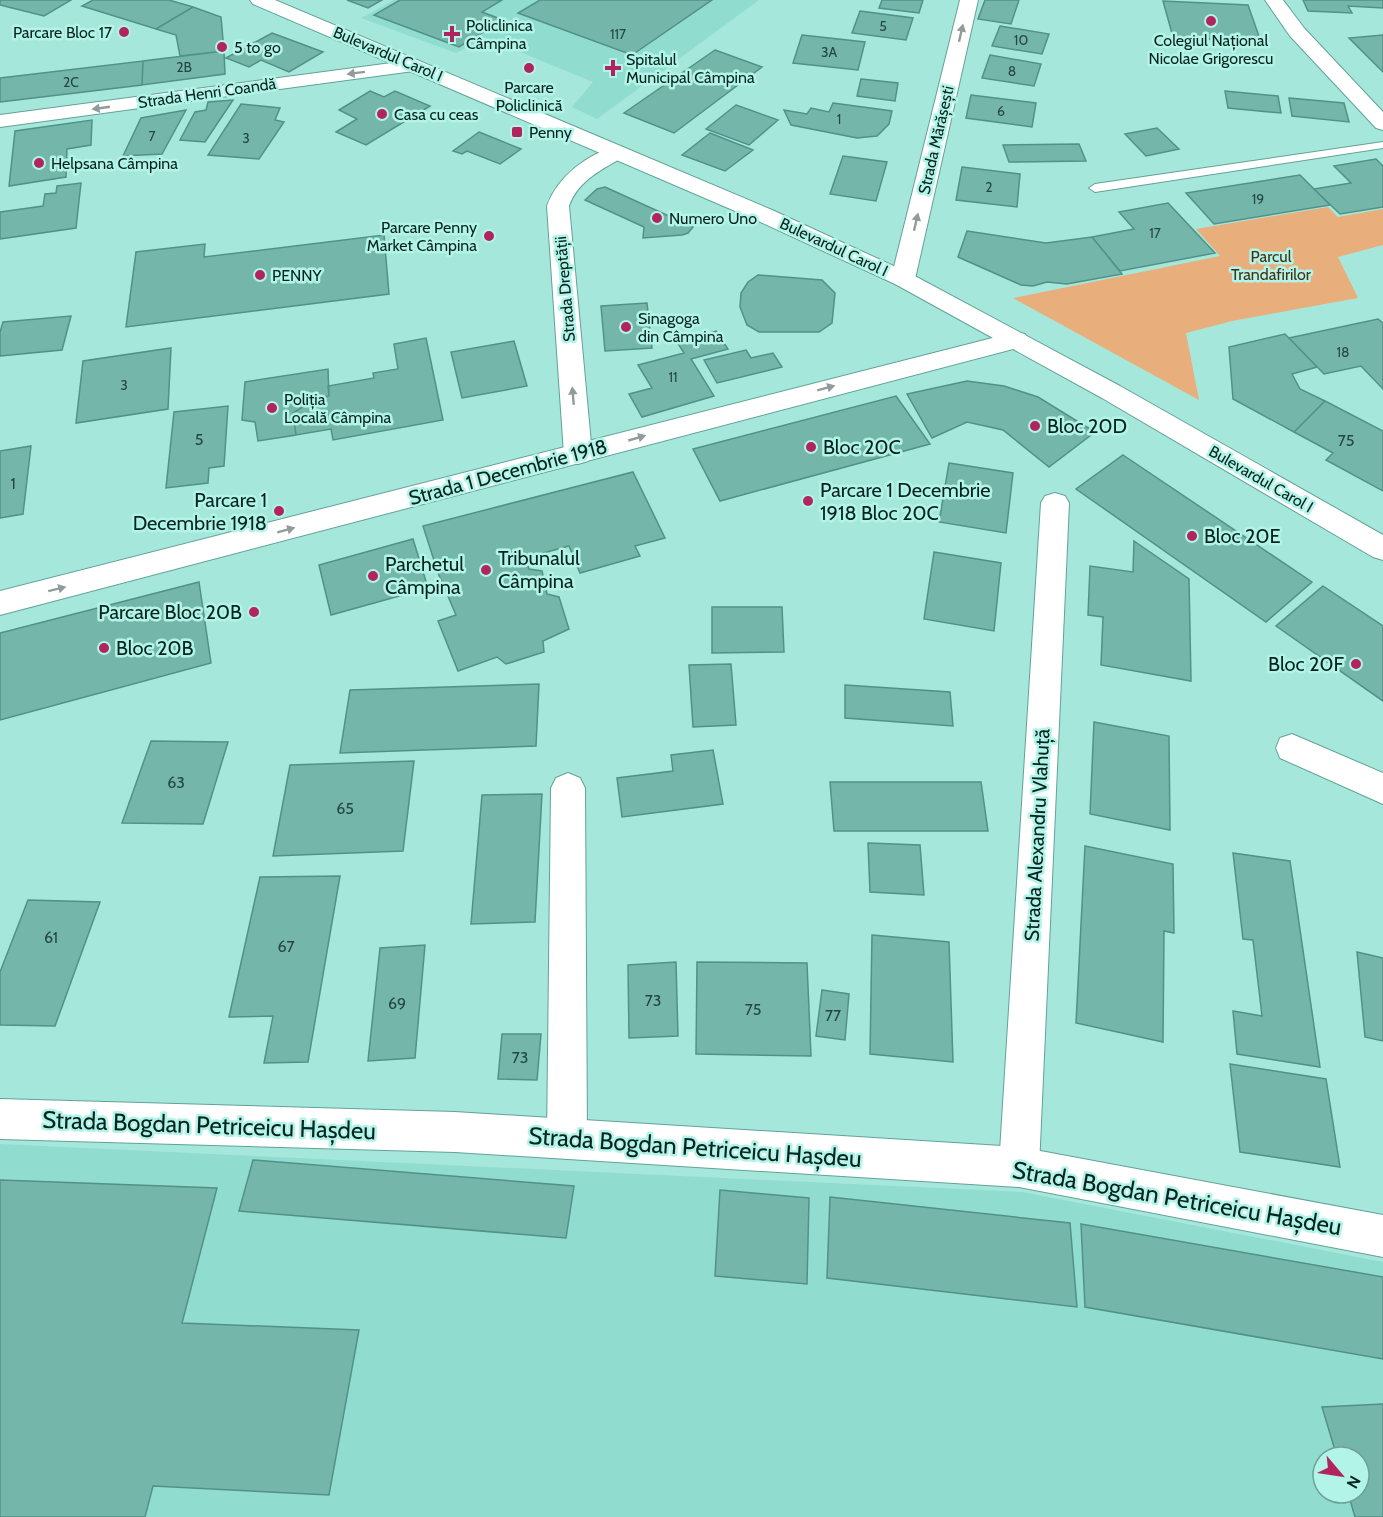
<svg xmlns="http://www.w3.org/2000/svg" width="1383" height="1517" font-family="Cabin,sans-serif">
  <rect width="100%" height="100%" fill="#a5e7db"/>
  <path fill="#90dccf" fill-rule="evenodd" d="M394 0H759L597 119 572 107 593 82 486 38 456 53 361 18Z
    M0 1144 1022 1192 1383 1262V1517H0ZM1323 1457H1359V1493H1323Z"/>
  <path fill="#e8af7c" d="M1328 207 1338 217 1383 209V245L1338 257 1358 298 1232 321 1186 333 1199 400 1013 298 1220 256 1196 229Z"/>
  <path fill="#75b6ab" stroke="#529187" stroke-width="1.5" d="M0 0H71L44 16 0 5Z
    M93 0H169L193 7 156 29 82 6Z
    M347 0H382L368 8Z
    M400 0H502L482 12 503 20 459 47 374 15Z
    M540 0H712L632 55 518 13Z
    M882 0H923L919 13 879 8Z
    M985 0H1019L1011 24 978 19Z
    M1303 0H1383V8L1348 6 1352 13 1308 11Z
    M1163 1 1248 5 1261 42 1173 37Z
    M193 7 221 17 224 51 180 56 176 35 156 29Z
    M860 11 913 18 906 40 852 33Z
    M1000 26 1049 34 1042 54 992 46Z
    M272 33 323 52 289 72 261 60 249 67 226 58Z
    M802 35 865 42 858 70 793 63Z
    M1383 35V72L1349 38Z
    M715 50 762 67 674 133 624 113Z
    M224 51 225 74 142 85 143 61Z
    M990 55 1041 64 1034 86 982 78Z
    M143 61 142 85 0 102V78Z
    M861 79 898 83 895 101 857 96Z
    M370 91 384 97 395 91 430 106 366 145 336 132 357 119 339 110Z
    M1225 91 1278 96 1281 113 1228 108Z
    M971 95 1036 103 1032 127 966 118Z
    M1289 98 1344 103 1349 122 1292 116Z
    M233 100 205 142 180 140 195 112 206 110 208 102Z
    M833 103 892 111 889 124 877 136 857 138 791 125 784 110 807 114 811 108 829 112Z
    M241 104 280 108 275 120 284 122 259 159 208 155Z
    M736 105 778 120 749 145 706 129Z
    M186 110 162 154 123 156 141 118Z
    M92 120 91 145 67 149 66 177 9 186 15 131Z
    M1157 128 1179 149 1146 156 1125 134Z
    M479 132 521 149 500 164 467 151 462 154 453 151Z
    M710 133 753 150 725 171 682 155Z
    M1079 144 1086 161 1009 162 1003 145Z
    M843 156 887 162 876 201 830 194Z
    M1376 159 1383 166V207L1340 214 1314 189 1351 183 1334 166Z
    M962 167 1020 174 1017 207 956 200Z
    M1300 175 1330 205 1214 224 1186 193Z
    M81 183 76 228 0 239V212L43 206 45 194 56 193 57 186Z
    M605 187 693 227 688 233 682 235 643 238 644 227 585 200 597 189Z
    M1168 203 1215 253 1120 271 1092 237 1134 229 1119 212Z
    M967 231 1046 243 1092 237 1122 274 1067 284 1047 282 1033 286 1021 285 958 257Z
    M384 235 389 294 126 327 136 252 205 244 204 257Z
    M758 275 822 280 835 293 832 323 819 332H759L747 325 740 307 741 293 748 282Z
    M647 303 652 348 605 351 601 306Z
    M71 316 62 350 0 356V332L3 322Z
    M1378 319 1383 323V389L1361 366 1324 374 1289 338Z
    M716 331 728 349 691 359 714 396 642 417 629 394 652 388 638 365 684 353 677 342Z
    M1285 334 1317 367 1292 374 1300 389 1325 401 1294 432 1233 399 1229 347Z
    M426 338 443 420 333 440 331 429 296 435 293 413 308 404 307 400 329 396 328 386 374 378 373 373 398 369 394 344Z
    M514 341 527 386 462 398 451 352Z
    M171 348 168 409 76 423 83 361Z
    M746 350 751 358 773 353 782 367 717 383 704 360Z
    M328 369 329 396 307 400 308 404 293 413 296 435 258 441 255 422 242 420 245 382Z
    M967 381 1004 386 1038 397 1095 432 1049 467 1003 430 967 422 932 438 907 394Z
    M896 396 930 444 720 501 693 449Z
    M1325 401 1383 431V491L1326 460 1333 453 1294 432Z
    M228 406 224 466 209 468 208 483 166 488 174 412Z
    M31 446 23 514 0 518V451Z
    M1123 455 1312 582 1266 622 1076 489Z
    M949 463 1013 473 1006 533 939 522Z
    M633 472 665 538 635 546 640 556 580 573 569 546 525 558 529 569 542 571 547 594 559 597 569 629 543 641 544 652 506 664 497 657 458 671 438 621 456 615 438 573 423 526Z
    M413 539 428 588 331 615 319 565Z
    M1134 541 1189 579 1191 681 1101 665 1103 617 1088 615 1090 566 1133 572Z
    M934 552 1001 563 994 631 924 619Z
    M199 582 211 663 0 720V633Z
    M1323 586 1383 626V701L1276 626Z
    M712 607H782L784 652 712 653Z
    M731 664 736 725 693 727 689 665Z
    M539 684 536 746 340 753 350 690Z
    M845 685 950 692 953 726 845 718Z
    M1094 722 1169 736 1170 830 1090 814Z
    M151 741 228 742 203 824 122 823Z
    M713 750 723 804 622 817 617 778 673 771 671 755Z
    M414 761 403 851 273 856 290 765Z
    M830 782H981L988 831H834Z
    M542 794 535 922 471 924 482 795Z
    M868 843 920 845 924 895 870 892Z
    M1085 846 1173 864 1174 933 1164 931 1163 1042 1076 1023Z
    M1233 853 1290 861 1320 1067 1237 1054 1233 1011 1262 1016 1253 940 1243 939Z
    M340 876 308 1062 264 1063 273 1016 229 1017 260 877Z
    M28 900 100 902 55 1026 0 1025V972Z
    M872 935 949 942 953 1062 870 1054Z
    M425 945 415 1058 368 1061 380 948Z
    M1357 952 1383 958V1041L1365 1037Z
    M676 962 678 1036 629 1038 628 965Z
    M697 962 807 963 811 1056 696 1054Z
    M822 990 849 994 845 1040 816 1036Z
    M502 1034H541L537 1080 498 1079Z
    M1230 1064 1326 1079 1340 1167 1240 1152Z
    M253 1160 574 1186 566 1238 239 1211Z
    M0 1180 217 1188 182 1323 359 1330 329 1495 153 1486 145 1517H0Z
    M720 1190 809 1198 807 1284 715 1276Z
    M830 1197 1070 1223 1077 1307 827 1278Z
    M1081 1224 1383 1277V1359L1085 1307Z
    M1383 1404V1517H1355L1348 1493H1359V1457H1337L1322 1407Z"/>
  <g fill="none" stroke-linecap="round" stroke-linejoin="round">
    <g stroke="#62a297" stroke-width="2">
      <path id="service" d="M1383 142V148L1095 192 1089 188 1095 184Z"/>
    </g>
    <g stroke="#62a297" stroke-width="2">
      <path id="minor" d="M618 146 625 148 629 152 625 156C603 169 578 180 569 206L592 454 588 461 578 464 568 461 564 454 547 206C557 177 588 153 618 146Z
        M1055 493 1065 496 1069 503 1039 1167 1033 1181 1019 1187 1005 1181 999 1167 1041 503 1045 496Z
        M1292 734 1383 773V804L1280 758 1276 748 1280 738Z
        M568 773 580 778 585 788 587 1139 581 1153 567 1159 553 1153 547 1139 551 788 556 778Z"/>
    </g>
    <g stroke="#62a297" stroke-width="2">
      <path id="tertiary" d="M960 0H978L915 279 911 284 903 286 895 284 891 279Z
        M414 60 421 62 424 66 421 70 0 127V115Z
        M1016 332 1025 334 1028 340 1025 346 0 615V591Z
        M0 1099 455 1112 1019 1147 1383 1215V1257L1019 1187 455 1152 0 1139Z"/>
    </g>
    <g stroke="#62a297" stroke-width="2">
      <path id="secondary" d="M1265 0H1283L1304 28 1383 112V130L1376 128 1290 36Z"/>
    </g>
    <g stroke="#62a297" stroke-width="2">
      <path id="primary" d="M250 0H275L772 210 911 274 1120 386 1383 535V560L1373 557 1102 398 895 284 756 220 253 4Z"/>
    </g>
    <use href="#service" fill="#fff" fill-rule="evenodd"/>
    <use href="#minor" fill="#fff" fill-rule="evenodd"/>
    <use href="#tertiary" fill="#fff" fill-rule="evenodd"/>
    <use href="#secondary" fill="#fff" fill-rule="evenodd"/>
    <use href="#primary" fill="#fff" fill-rule="evenodd"/>
  </g>
  <defs><path id="oneway-solid" d="M-6-.8H1V-3.2L6.5 0L1 3.2V.8H-6Z" transform="scale(1.5)"/></defs>
  <g fill="#909c9b">
    <use href="#oneway-solid" transform="translate(961 33) rotate(-77)"/>
    <use href="#oneway-solid" transform="translate(356 73) rotate(173)"/>
    <use href="#oneway-solid" transform="translate(101 108) rotate(172)"/>
    <use href="#oneway-solid" transform="translate(916 222) rotate(-77)"/>
    <use href="#oneway-solid" transform="translate(826 388) rotate(-15)"/>
    <use href="#oneway-solid" transform="translate(573 396) rotate(-95)"/>
    <use href="#oneway-solid" transform="translate(637 438) rotate(-16)"/>
    <use href="#oneway-solid" transform="translate(286 530) rotate(-15)"/>
    <use href="#oneway-solid" transform="translate(57 589) rotate(-14)"/>
  </g>
  <g fill="#b1245d" stroke="#b2f4e8" stroke-width="2">
    <circle cx="1211" cy="21" r="6"/>
    <circle cx="124" cy="32" r="6"/>
    <path d="M449 25h6v6h6v6h-6v6h-6v-6h-6v-6h6z"/>
    <circle cx="222" cy="47" r="6"/>
    <circle cx="529" cy="68" r="6"/>
    <path d="M610 59h6v6h6v6h-6v6h-6v-6h-6v-6h6z"/>
    <circle cx="382" cy="114" r="6"/>
    <rect x="511" y="126" width="12" height="12" rx="3"/>
    <circle cx="39" cy="163" r="6"/>
    <circle cx="657" cy="218" r="6"/>
    <circle cx="489" cy="236" r="6"/>
    <circle cx="260" cy="275" r="6"/>
    <circle cx="626" cy="327" r="6"/>
    <circle cx="272" cy="408" r="6"/>
    <circle cx="1035" cy="426" r="6"/>
    <circle cx="811" cy="447" r="6"/>
    <circle cx="808" cy="501" r="6"/>
    <circle cx="279" cy="511" r="6"/>
    <circle cx="1192" cy="536" r="6"/>
    <circle cx="486" cy="570" r="6"/>
    <circle cx="373" cy="576" r="6"/>
    <circle cx="254" cy="612" r="6"/>
    <circle cx="104" cy="648" r="6"/>
    <circle cx="1356" cy="664" r="6"/>
  </g>
  <g text-anchor="middle" dominant-baseline="central" stroke-width="5" stroke-linejoin="round" paint-order="stroke">
    <g font-size="14" fill="#234843">
      <text x="883" y="26">5</text>
      <text x="618" y="34">117</text>
      <text x="1021" y="40">10</text>
      <text x="829" y="52">3A</text>
      <text x="184" y="67">2B</text>
      <text x="1012" y="71">8</text>
      <text x="71" y="82">2C</text>
      <text x="1001" y="111">6</text>
      <text x="839" y="119">1</text>
      <text x="152" y="136">7</text>
      <text x="246" y="138">3</text>
      <text x="989" y="187">2</text>
      <text x="1258" y="199">19</text>
      <text x="1155" y="233">17</text>
      <text x="1343" y="352">18</text>
      <text x="673" y="377">11</text>
      <text x="124" y="385">3</text>
    </g>
    <g font-size="16" fill="#082420" stroke="#b2f4e8" text-anchor="start">
      <text x="466" y="25">Policlinica<tspan x="466" dy="18">Câmpina</tspan></text>
      <text x="112" y="32" text-anchor="end">Parcare Bloc 17</text>
      <text x="1211" y="40" text-anchor="middle">Colegiul Național<tspan x="1211" dy="18">Nicolae Grigorescu</tspan></text>
      <text x="234" y="47">5 to go</text>
      <text x="626" y="59">Spitalul<tspan x="626" dy="18">Municipal Câmpina</tspan></text>
      <text x="529" y="87" text-anchor="middle">Parcare<tspan x="529" dy="18">Policlinică</tspan></text>
      <text x="394" y="114">Casa cu ceas</text>
      <text x="529" y="132">Penny</text>
      <text x="51" y="163">Helpsana Câmpina</text>
      <text x="669" y="218">Numero Uno</text>
      <text x="477" y="227" text-anchor="end">Parcare Penny<tspan x="477" dy="18">Market Câmpina</tspan></text>
      <text x="272" y="275">PENNY</text>
      <text x="638" y="318">Sinagoga<tspan x="638" dy="18">din Câmpina</tspan></text>
      <text x="284" y="399">Poliția<tspan x="284" dy="18">Locală Câmpina</tspan></text>
    </g>
    <g font-size="16" fill="#082420" stroke="#b2f4e8">
      <text transform="translate(388 54) rotate(23)">Bulevardul Carol I</text>
      <text transform="translate(207 93) rotate(-8)">Strada Henri Coandă</text>
      <text transform="translate(936 140) rotate(-77)">Strada Mărășești</text>
      <text transform="translate(834 247) rotate(25)">Bulevardul Carol I</text>
      <text transform="translate(565 289) rotate(-95)">Strada Dreptății</text>
      <text transform="translate(1261 479) rotate(30)">Bulevardul Carol I</text>
    </g>
    <g font-size="16" fill="#482e15" stroke="#b2f4e8">
      <text x="1271" y="256">Parcul<tspan x="1271" dy="18">Trandafirilor</tspan></text>
    </g>
    <g font-size="16" fill="#234843">
      <text x="199" y="439">5</text>
      <text x="1346" y="440">75</text>
      <text x="13" y="483">1</text>
      <text x="176" y="782">63</text>
      <text x="345" y="808">65</text>
      <text x="51" y="937">61</text>
      <text x="286" y="946">67</text>
      <text x="653" y="1000">73</text>
      <text x="397" y="1003">69</text>
      <text x="753" y="1009">75</text>
      <text x="833" y="1015">77</text>
      <text x="520" y="1057">73</text>
    </g>
    <g font-size="20" fill="#082420" stroke="#b2f4e8" text-anchor="start">
      <text x="1047" y="426">Bloc 20D</text>
      <text x="823" y="447">Bloc 20C</text>
      <text x="820" y="490">Parcare 1 Decembrie<tspan x="820" dy="23">1918 Bloc 20C</tspan></text>
      <text x="267" y="500" text-anchor="end">Parcare 1<tspan x="267" dy="23">Decembrie 1918</tspan></text>
      <text x="1204" y="536">Bloc 20E</text>
      <text x="498" y="558">Tribunalul<tspan x="498" dy="23">Câmpina</tspan></text>
      <text x="385" y="564">Parchetul<tspan x="385" dy="23">Câmpina</tspan></text>
      <text x="242" y="612" text-anchor="end">Parcare Bloc 20B</text>
      <text x="116" y="648">Bloc 20B</text>
      <text x="1344" y="664" text-anchor="end">Bloc 20F</text>
    </g>
    <g font-size="20" fill="#082420" stroke="#b2f4e8">
      <text transform="translate(508 472) rotate(-15)">Strada 1 Decembrie 1918</text>
      <text transform="translate(1037 835) rotate(-87)">Strada Alexandru Vlahuță</text>
    </g>
    <g font-size="24" fill="#082420" stroke="#b2f4e8">
      <text transform="translate(209 1125) rotate(2)">Strada Bogdan Petriceicu Hașdeu</text>
      <text transform="translate(695 1147) rotate(4)">Strada Bogdan Petriceicu Hașdeu</text>
      <text transform="translate(1177 1198) rotate(10)">Strada Bogdan Petriceicu Hașdeu</text>
    </g>
  </g>
  <g transform="translate(1341 1475) rotate(119)"><circle r="28" fill="#b2f4e8" stroke="#6ea198" stroke-width="1.5"/>
  <path d="M0-4.5L10 22L0 15L-10 22Z" fill="#b1245d"/>
  <text y="-9" font-size="16" font-weight="bold" text-anchor="middle" fill="#082420">N</text>
  </g>
</svg>
